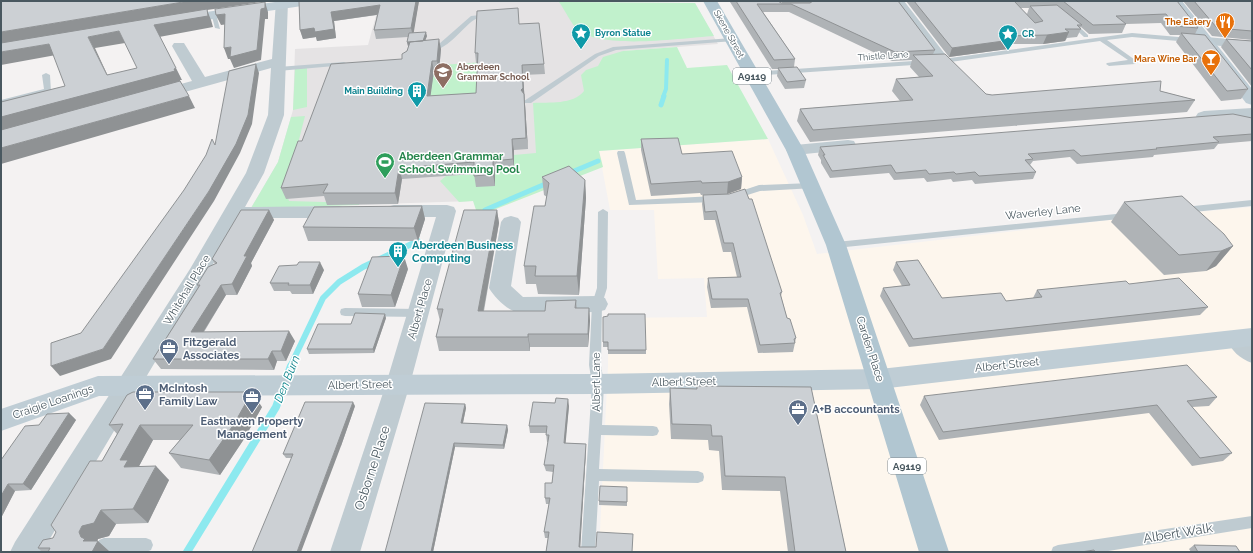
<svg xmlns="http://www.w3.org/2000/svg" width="1253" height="553" font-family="Raleway,sans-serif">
  <rect width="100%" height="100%" fill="#f4f2f2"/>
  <path fill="#fdf6ed" d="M768 139 803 215 817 254 1110 220 1252 207V552H599L608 365V318L707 317 704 278 658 279 654 210H610L599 151Z"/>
  <path fill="#e5e3e4" d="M380 1 695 3 718 44 623 51 584 150 473 201 251 208 278 162 291 117 293 110 295 49 368 45Z"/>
  <path fill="#c1f1cc" d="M559 2 695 3 714 36C681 38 604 50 578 30 571 24 565 10 559 2Z
    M677 47 687 68 727 65 768 139 599 151 603 167 478 216 473 201 459 202 440 181 446 176 476 174 495 185V172L514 170V160L491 157 536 153 533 103C549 102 573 105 584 91L581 75 586 70 598 66 603 57 623 51Z
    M499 61 478 104 415 108 431 71H439L440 65Z
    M307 67V107L293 110 295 68Z
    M305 116 286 191 289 201 359 203V205L251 208 278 162 291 117Z"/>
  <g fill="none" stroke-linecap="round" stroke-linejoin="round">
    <path stroke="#8de9ef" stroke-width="4" d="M663 97 666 89 667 60"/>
    <path stroke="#8de9ef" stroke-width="5" d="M661 105 664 96
      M567 174 598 161
      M485 210 550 182"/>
    <path stroke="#8de9ef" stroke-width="6" d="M290 367 323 298 339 282 363 267 418 241"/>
    <path stroke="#8de9ef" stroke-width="8" d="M187 552 276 407 291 366"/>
    <path fill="#bfcbd1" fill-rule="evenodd" d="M211 13 216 14 220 29 215 28Z
      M490 14 493 16 492 17C487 18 478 17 474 20 462 27 442 59 426 47L429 45 439 44 471 16Z
      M1068 20H1072L1088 35V37H1084L1068 22Z
      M1132 33 1190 38 1193 40 1190 42 1132 37 1107 40 1138 62 1135 64 1109 66 1106 64 1107 63 1128 60 1100 41 943 63 751 76 748 74 751 72 943 59Z
      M732 38 734 39V41L616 50 599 56 531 103H525L524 101 595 54 613 47Z
      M344 62 346 63V65L278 71 275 69 278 67Z
      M46 73 50 75 51 92 1 104V100L44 89 42 75Z
      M618 151H624L625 153 636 200 715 196 719 199 715 202 629 205 617 153Z
      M811 183 814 184 815 186 814 188 760 191 735 199 731 196 732 194 759 185Z
      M1252 200V206L1184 213 1179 210 1184 207Z
      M603 209 608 212 607 288 602 304 601 365 604 384 602 425 653 426 657 427 659 431 657 435 653 436 601 435 599 469 698 471 703 473 704 477 703 481 698 483 599 481 595 552H581L592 384 589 365 592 304 597 288 598 212Z
      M1126 213 1131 216 1129 218 836 248 831 245 836 242Z
      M345 308 419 309 423 310 424 313 423 316 419 317 345 316 341 315 340 312 341 309Z
      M1252 516V528L1102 552H1051L1053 547 1058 545Z
      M104 538H146L151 540 153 545 151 550 146 552H104L99 550 97 545 99 540Z"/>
    <path fill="#bfcbd1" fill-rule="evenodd" d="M276 1H288L284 115 264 173 245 207 339 206 346 208 348 212 346 216 339 218H239L208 273 42 552H10L15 542 190 269 246 173 268 115 271 68 156 100 151 98 148 95 151 92 192 81 172 46 174 43H184L205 77 272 59Z
      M892 1H904L948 58 950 61 948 64H938Z
      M1206 37 1252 41V49L1201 44 1199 41 1201 38Z
      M1252 108V118L1204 121 1198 119 1196 116 1198 113 1204 111Z
      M848 140 854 141 856 145 854 149 795 155 789 154 786 150 789 146 795 145Z
      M394 205H447L454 207 456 211 410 384 360 552H330L386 384 436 217H394L387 215 385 211 387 207Z
      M511 216 518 218 521 222 511 286 523 297 597 296 605 298 608 304 605 310 597 312 518 313C506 309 495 298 489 288L501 222 504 218Z
      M1237 330 1245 333 1252 340V363C1240 359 1231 350 1226 339L1229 333Z"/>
    <path fill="#bfcdd5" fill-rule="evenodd" d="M282 1H316L309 5 179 24 174 23 172 20 174 17 179 16Z
      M1168 1H1182L1252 89V105L1246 103Z
      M1252 328V346L880 389 598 394 99 396 1 431V409L98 376 598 374 880 369Z"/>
    <path fill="#b1c6d1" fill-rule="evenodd" d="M703 1H717L804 150 846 245 949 552H919L826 245 786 150Z"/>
  </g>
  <path fill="#afb3b6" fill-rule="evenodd" d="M299 1H419L413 33 427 36 425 40 441 49 439 71H434L430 96 476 93 478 63H476L475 53 519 24 544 64 545 74 523 75 528 149 514 150V170L495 172V186L476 187 474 174 402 179 398 204 327 205 324 196 286 199 281 188 302 141 402 59 407 51 409 46H408L407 42 408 37 376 39 374 30 377 15 334 21 336 38 317 41 316 37 303 39 300 30Z
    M728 1H778L781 3H782L781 1H898L935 50 933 54 986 94 992 95 1160 91 1195 100 1187 112 810 142 797 121 800 109 900 101 892 91 896 79 919 77 910 67 912 60 892 61 789 12H763L795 59 794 67 806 80 804 88 785 89 777 76 778 69H772L730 2H728Z
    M906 1H1177L1198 28 1195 34 1248 89 1241 99 1221 101 1176 42 1180 35H1170L1161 23 1126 24 1122 33 1089 34 1081 27 1080 28 1081 29 1077 37 1067 38 1065 41 1043 44H1009L1008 49 949 57ZM1020 8H1029L1027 14Z
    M1183 1H1252V40L1212 36Z
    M1226 39 1252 41V87L1221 47Z
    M1252 118V141L1218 144 1214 149 1154 155 1153 157 1077 164 1070 157 1033 161 1030 165 1036 172 1033 179 975 184 972 180 953 182 951 179 927 182 924 178 894 180 889 173 830 178 821 163V160L818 155 820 147Z
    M641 139 742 177 741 189 727 194 701 195 700 193 651 196 641 150Z
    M542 177 585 180 586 198 579 295 538 294 536 284H526L524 266 545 206 547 197 544 195Z
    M729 194 782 292 781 296 787 318 796 338 793 352 758 353 747 307 711 308 707 287 708 278 737 277 731 252H723L715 220H704L702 204 703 195Z
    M1124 202 1233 246 1216 266 1206 271 1164 275 1111 222Z
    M422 206 425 219 418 241H308L303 227Z
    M269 210 274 220 251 263 252 266 237 295H226L204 332 295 341 286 361H277L274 370 161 369 153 359 198 287 197 285 215 264 212 259Z
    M497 210 499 223 484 311H545L576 300 577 308H589L590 321 588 347H530V351H439L436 337 440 321 437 309Z
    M896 262 942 298 1006 301 1033 298 1037 290 1129 284 1208 307 1200 315 909 347 880 296 883 288 902 286 893 270Z
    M297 265 324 270 313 294H292L290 291H274L270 283Z
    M408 269 395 307H362L358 294Z
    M603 317 646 350V354H608V347H603Z
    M386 318 374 353 309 354 307 349 351 324Z
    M697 386 811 387 846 552H788L780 491 722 490 719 451 709 450 708 440 671 439 669 404 670 388 696 389Z
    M924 396 1217 397 1209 406 1192 407 1232 453 1223 461 1192 466 1149 413 939 440 920 405Z
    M465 404 466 408 463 423 507 425 508 430 504 449 455 447 433 552H385Z
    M355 406 341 446 292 458H286L283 454Z
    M569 406 565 443 586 444V450L580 547 632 552H546L548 538H545L544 532 549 504H546L545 498 552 483 553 472 546 471 544 465 548 442H547L546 433H530L529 426Z
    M262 407 244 439 220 475 181 468 169 453 180 440H153L139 466 169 480 148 523 116 524 109 536 98 539 97 541 110 552H42L38 548 53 538 102 461 117 434 109 425Z
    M69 413 76 420 31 490 15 491 1 518V460L39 425Z
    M627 487V506L599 505V501Z
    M1194 545 1240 552H1191L1189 549Z"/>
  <path fill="#8f9294" d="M189 1H268L207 10 211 20 213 27 159 37 154 25 1 45V32Z
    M416 1H419L413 37 411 28Z
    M265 2 268 12V19H265L261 60 234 68 230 59H228L224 48 231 47 261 9Z
    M380 5 382 14 334 21 336 38 317 41 316 37 303 39 300 30 331 12Z
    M225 14 229 24 221 25 216 15Z
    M119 31 125 43 95 48 113 87 176 68 182 80H180L181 83 1 131V117L107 75 88 37Z
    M426 32 427 36 424 44 408 46 407 42Z
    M1069 32 1065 41 1043 44 1047 35Z
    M439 39 441 49 439 71 437 61Z
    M1011 40 1008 49 949 57 952 48Z
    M49 44 56 55 1 65V52Z
    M432 61 434 71 429 107 427 96Z
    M256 64 259 73 252 124 240 153 214 201 111 359 60 376 51 366 103 349 209 191Z
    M522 65 523 75 528 149 521 90Z
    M189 96 195 108 1 164V148Z
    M512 139 514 150V170L513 159Z
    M493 161 495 172V186L493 174Z
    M399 168 402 179 398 204 395 193Z
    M742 177 741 189 727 194 728 182Z
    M585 180 586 198 579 295 577 276Z
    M422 206 425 219 418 241 414 228Z
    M269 210 274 220 251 263 252 266 237 295 232 284 244 256Z
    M497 210 499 223 481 324 478 311Z
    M1233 246 1216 266 1206 271 1221 251Z
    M404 256 408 269 395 307 391 295Z
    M320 262 324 270 313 294 310 285Z
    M221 285 226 295 197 342 191 332Z
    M589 308 590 321 588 347V334Z
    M385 314 386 318 374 353 373 349Z
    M289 331 295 341 286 361 281 351Z
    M528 334 530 347V351L528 337Z
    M272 351 277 361 274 370 268 359Z
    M252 392 262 407 244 439 220 475 209 460Z
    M568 399 569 406 565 450 564 443Z
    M353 402 355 406 341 446 301 552H297Z
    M465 404 466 408 462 427 461 423Z
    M69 413 76 420 31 490 23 484Z
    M140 425 153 440 137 470 124 467 120 460Z
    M507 425 508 430 504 449 503 445Z
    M454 443 455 447 433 552H431Z
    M586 444V450L580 552 579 547Z
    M156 466 169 480 148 523 133 509Z
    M8 484 15 491 1 518V496Z
    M101 510 116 524 109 536 98 539 96 544 98 541 110 552H92L83 541 79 532 82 526Z"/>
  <path fill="#ccd0d4" stroke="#8f9294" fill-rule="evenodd" d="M1 1H189L1 32Z
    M299 1H416L411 28 374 30 380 5 331 12 334 29 315 32 314 28 300 30Z
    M736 1H778L781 3H810L813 1H898L935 50 895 52 791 4H757L795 59 774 60Z
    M914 1H1014L1035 23 1043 21 1030 6 1057 5 1082 25H1077L1081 29H1065L1069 32 1047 35 1007 36 1011 40 952 48Z
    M1063 1H1177L1198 28 1175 26 1166 14 1116 16 1126 24 1093 25Z
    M1194 1H1252V31L1217 28Z
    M265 2V8L261 9 257 50 230 57 231 47 224 48 225 14 216 15 215 9Z
    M518 8 519 24 539 23 544 64 522 65 523 88 521 90 524 94 526 138 512 139 513 159 493 161V174L474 176V162L399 168 395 193H323L328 184 281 188 298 141H302L331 64 402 59V54L407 51 410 42 439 39 437 61H432L427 96 476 93 478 53H475L477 11Z
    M207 9 208 16 154 25 176 68 174 69 175 71 1 117V102L65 86 49 44 1 52V43ZM119 31 137 68 107 75 88 37Z
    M426 32 423 41 407 42 409 33Z
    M1181 33 1205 35 1248 89 1227 91Z
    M1226 39 1252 41V70Z
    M945 54 986 94 992 95 1161 81 1160 91 1195 100 813 130 800 109 913 100 896 79 933 76 913 55Z
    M256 64 248 115 236 144 209 191 103 349 51 366V343L81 333 184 190 206 155 212 139 215 145 229 71Z
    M797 67 806 80 787 82 778 68Z
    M180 81 189 96 1 148V130Z
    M1233 114 1252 118V134L1213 137 1219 142 1156 148 1157 149 1081 156 1074 150 1028 154 1033 159 1025 160 1036 172 979 176 975 172 956 174 954 172 929 174 926 170 896 173 891 165 832 171 823 155H825L820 147Z
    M678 138 682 154 732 151 742 177 728 182 702 183 701 181 651 184 641 139Z
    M569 166 585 180 577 276H535L536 266H524L534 206H545L549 183 542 177Z
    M745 189 749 199H752L782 292 780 293 787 318 790 319 796 338 794 339 795 343 760 345 748 299H712L708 278 741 277 733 243H724L716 211 705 212 703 195 729 194Z
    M1182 196 1224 234 1233 246 1221 251 1179 255 1124 202Z
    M422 206 414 228 303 227 314 207Z
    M241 210H269L244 256H247L232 284 221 285 191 332 289 331 281 351H272L268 359H153L200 285H197L208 267 217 263 212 259Z
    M464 210H497L478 311H545L546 301 576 300 575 308H589L588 334H528V337H436L443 309H437Z
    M404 256 391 295 358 294 372 257Z
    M918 260 942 298 1001 293 1006 301 1042 297 1037 290 1126 281 1129 284 1179 278 1208 307 913 339 883 288 910 285 896 262Z
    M299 262H320L310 285H288L289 283H270L279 266 297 265Z
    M355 313 385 314 373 349H307L318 324H351Z
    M608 314H645L646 350H608V342H603V317L608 316Z
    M1187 365 1217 397 1187 401 1232 453 1200 458 1157 405 943 432 924 396Z
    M697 386 811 387 846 552H795L785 477 725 476 722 436H712L711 425 672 424 670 388 697 389Z
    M133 392H252L234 424 209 460 169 453 193 425H140L120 460H128L124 467 156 466 133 509 101 510 94 523 82 526 79 532 81 537 85 539 83 541H98L92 552H48L50 548H38L43 540 53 538 56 532 51 525 90 461H102L123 424 109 425 127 395Z
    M556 398 568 399 564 443 586 444 579 547H596L597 532 633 534 632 552H546L549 532H544L550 498H545V483H552L554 465H544L549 435H546L547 426H529L533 402 555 403Z
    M305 402H353L297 552H252L293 454H283Z
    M425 403 465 404 461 423 507 425 503 445 454 443 431 552H385Z
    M69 413 23 484H8L1 496V460L25 426 39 425 47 414Z
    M600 486 627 487V502L599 501Z
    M1194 545 1236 546 1240 552H1198Z
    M1094 550 1095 552H1081Z"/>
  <defs>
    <g id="restaurant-pin" transform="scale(1)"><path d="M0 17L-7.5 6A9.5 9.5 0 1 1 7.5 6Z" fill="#e8710a" stroke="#fff"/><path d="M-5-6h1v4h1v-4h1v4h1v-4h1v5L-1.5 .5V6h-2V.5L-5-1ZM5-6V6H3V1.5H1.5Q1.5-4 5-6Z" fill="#fff"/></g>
    <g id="sight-pin" transform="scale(1)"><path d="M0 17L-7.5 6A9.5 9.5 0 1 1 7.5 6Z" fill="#0f9aa8" stroke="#fff"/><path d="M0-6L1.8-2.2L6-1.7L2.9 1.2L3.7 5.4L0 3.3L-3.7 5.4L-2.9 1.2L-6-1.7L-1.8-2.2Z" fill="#fff"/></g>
    <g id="bar-pin" transform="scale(1)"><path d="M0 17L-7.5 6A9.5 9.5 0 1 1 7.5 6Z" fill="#e8710a" stroke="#fff"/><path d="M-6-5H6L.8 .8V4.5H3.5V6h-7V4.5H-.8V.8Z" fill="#fff"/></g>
    <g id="school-pin" transform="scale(1)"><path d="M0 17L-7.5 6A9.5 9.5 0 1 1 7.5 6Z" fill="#8d6e63" stroke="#fff"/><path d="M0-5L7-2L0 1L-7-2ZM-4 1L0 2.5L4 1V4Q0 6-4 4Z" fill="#fff"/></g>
    <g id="building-pin" transform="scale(1)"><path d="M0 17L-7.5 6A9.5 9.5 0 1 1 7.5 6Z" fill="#0f9aa8" stroke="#fff"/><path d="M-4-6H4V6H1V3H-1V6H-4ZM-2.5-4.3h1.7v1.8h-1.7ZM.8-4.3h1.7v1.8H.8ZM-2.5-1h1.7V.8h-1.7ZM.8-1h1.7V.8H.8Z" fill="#fff"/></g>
    <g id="stadium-pin" transform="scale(1)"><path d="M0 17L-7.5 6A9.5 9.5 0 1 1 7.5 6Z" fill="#2e9e5b" stroke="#fff"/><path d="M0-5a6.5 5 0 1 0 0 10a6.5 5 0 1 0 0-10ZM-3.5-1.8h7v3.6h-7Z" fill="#fff"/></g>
    <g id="office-pin" transform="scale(1)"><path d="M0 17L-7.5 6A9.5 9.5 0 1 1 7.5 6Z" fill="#5c6f8a" stroke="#fff"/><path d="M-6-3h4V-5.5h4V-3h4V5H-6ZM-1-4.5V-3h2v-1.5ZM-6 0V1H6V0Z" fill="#fff"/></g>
  </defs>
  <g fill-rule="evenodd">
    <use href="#restaurant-pin" x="1225" y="22"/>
    <use href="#sight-pin" x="581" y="33"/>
    <use href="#sight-pin" x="1008" y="34"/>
    <use href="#bar-pin" x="1211" y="59"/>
    <use href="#school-pin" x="443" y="72"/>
    <use href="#building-pin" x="417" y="91"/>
    <use href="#stadium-pin" x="385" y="162"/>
    <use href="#building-pin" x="398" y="251"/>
    <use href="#office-pin" x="169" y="348"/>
    <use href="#office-pin" x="145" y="394"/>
    <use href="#office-pin" x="252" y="397"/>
    <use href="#office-pin" x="798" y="409"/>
  </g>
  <g text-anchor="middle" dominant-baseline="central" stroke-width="3" stroke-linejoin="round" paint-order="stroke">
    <g font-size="9" font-weight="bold" fill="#c56008" stroke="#fff" text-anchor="end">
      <text x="1211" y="22">The Eatery</text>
      <text x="1197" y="59">Mara Wine Bar</text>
    </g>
    <g font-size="9" font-weight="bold" fill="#0d838f" stroke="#fff" text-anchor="start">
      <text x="595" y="33">Byron Statue</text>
      <text x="1022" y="34">CR</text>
      <text x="403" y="91" text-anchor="end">Main Building</text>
    </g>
    <g font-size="9" fill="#495860" stroke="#fff">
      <text transform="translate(729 34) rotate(61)">Skene Street</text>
      <text transform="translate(883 56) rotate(-4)">Thistle Lane</text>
    </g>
    <g font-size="9" font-weight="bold" fill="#785e54" stroke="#fff" text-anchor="start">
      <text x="457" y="67">Aberdeen<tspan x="457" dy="10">Grammar School</tspan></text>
    </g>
    <g fill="#fff" stroke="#808a90" stroke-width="1">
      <rect x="733" y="68" width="38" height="16" rx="3"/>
      <rect x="888" y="458" width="38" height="16" rx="3"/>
    </g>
    <g font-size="10" font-weight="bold" fill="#495860">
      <text x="752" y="76">A9119</text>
      <text x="907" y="466">A9119</text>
    </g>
    <g font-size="11" font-weight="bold" fill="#27864d" stroke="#fff" text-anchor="start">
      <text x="399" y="156">Aberdeen Grammar<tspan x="399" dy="13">School Swimming Pool</tspan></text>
    </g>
    <g font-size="11" fill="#495860" stroke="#fff">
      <text transform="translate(1043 212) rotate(-6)">Waverley Lane</text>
      <text transform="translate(187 290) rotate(-59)">Whitehall Place</text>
      <text transform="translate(420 309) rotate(-74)">Albert Place</text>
      <text transform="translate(870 349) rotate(72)">Carden Place</text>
      <text transform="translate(1007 365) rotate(-6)">Albert Street</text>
      <text transform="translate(596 382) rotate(-90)">Albert Lane</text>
      <text transform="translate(684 382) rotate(-1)">Albert Street</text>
      <text transform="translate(360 385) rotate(-1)">Albert Street</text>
      <text transform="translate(53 402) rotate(-19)">Craigie Loanings</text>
    </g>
    <g font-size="11" font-weight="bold" fill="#0d838f" stroke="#fff" text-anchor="start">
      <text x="412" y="245">Aberdeen Business<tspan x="412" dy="13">Computing</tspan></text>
    </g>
    <g font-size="11" font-weight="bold" fill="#4e5e75" stroke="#fff" text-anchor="start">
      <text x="183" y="342">Fitzgerald<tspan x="183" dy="13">Associates</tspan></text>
      <text x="159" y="388">McIntosh<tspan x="159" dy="13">Family Law</tspan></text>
      <text x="812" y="409">A+B accountants</text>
      <text x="252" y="421" text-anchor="middle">Easthaven Property<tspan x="252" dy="13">Management</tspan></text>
    </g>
    <g font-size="12" font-style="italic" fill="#0a838a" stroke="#fff">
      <text transform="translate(287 379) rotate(-68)">Den Burn</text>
    </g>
    <g font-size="13" fill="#495860" stroke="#fff">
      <text transform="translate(372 468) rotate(-72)">Osborne Place</text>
      <text transform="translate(1178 533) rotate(-9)">Albert Walk</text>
    </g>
  </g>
  <rect width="1253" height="553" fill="none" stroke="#495860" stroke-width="4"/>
</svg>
